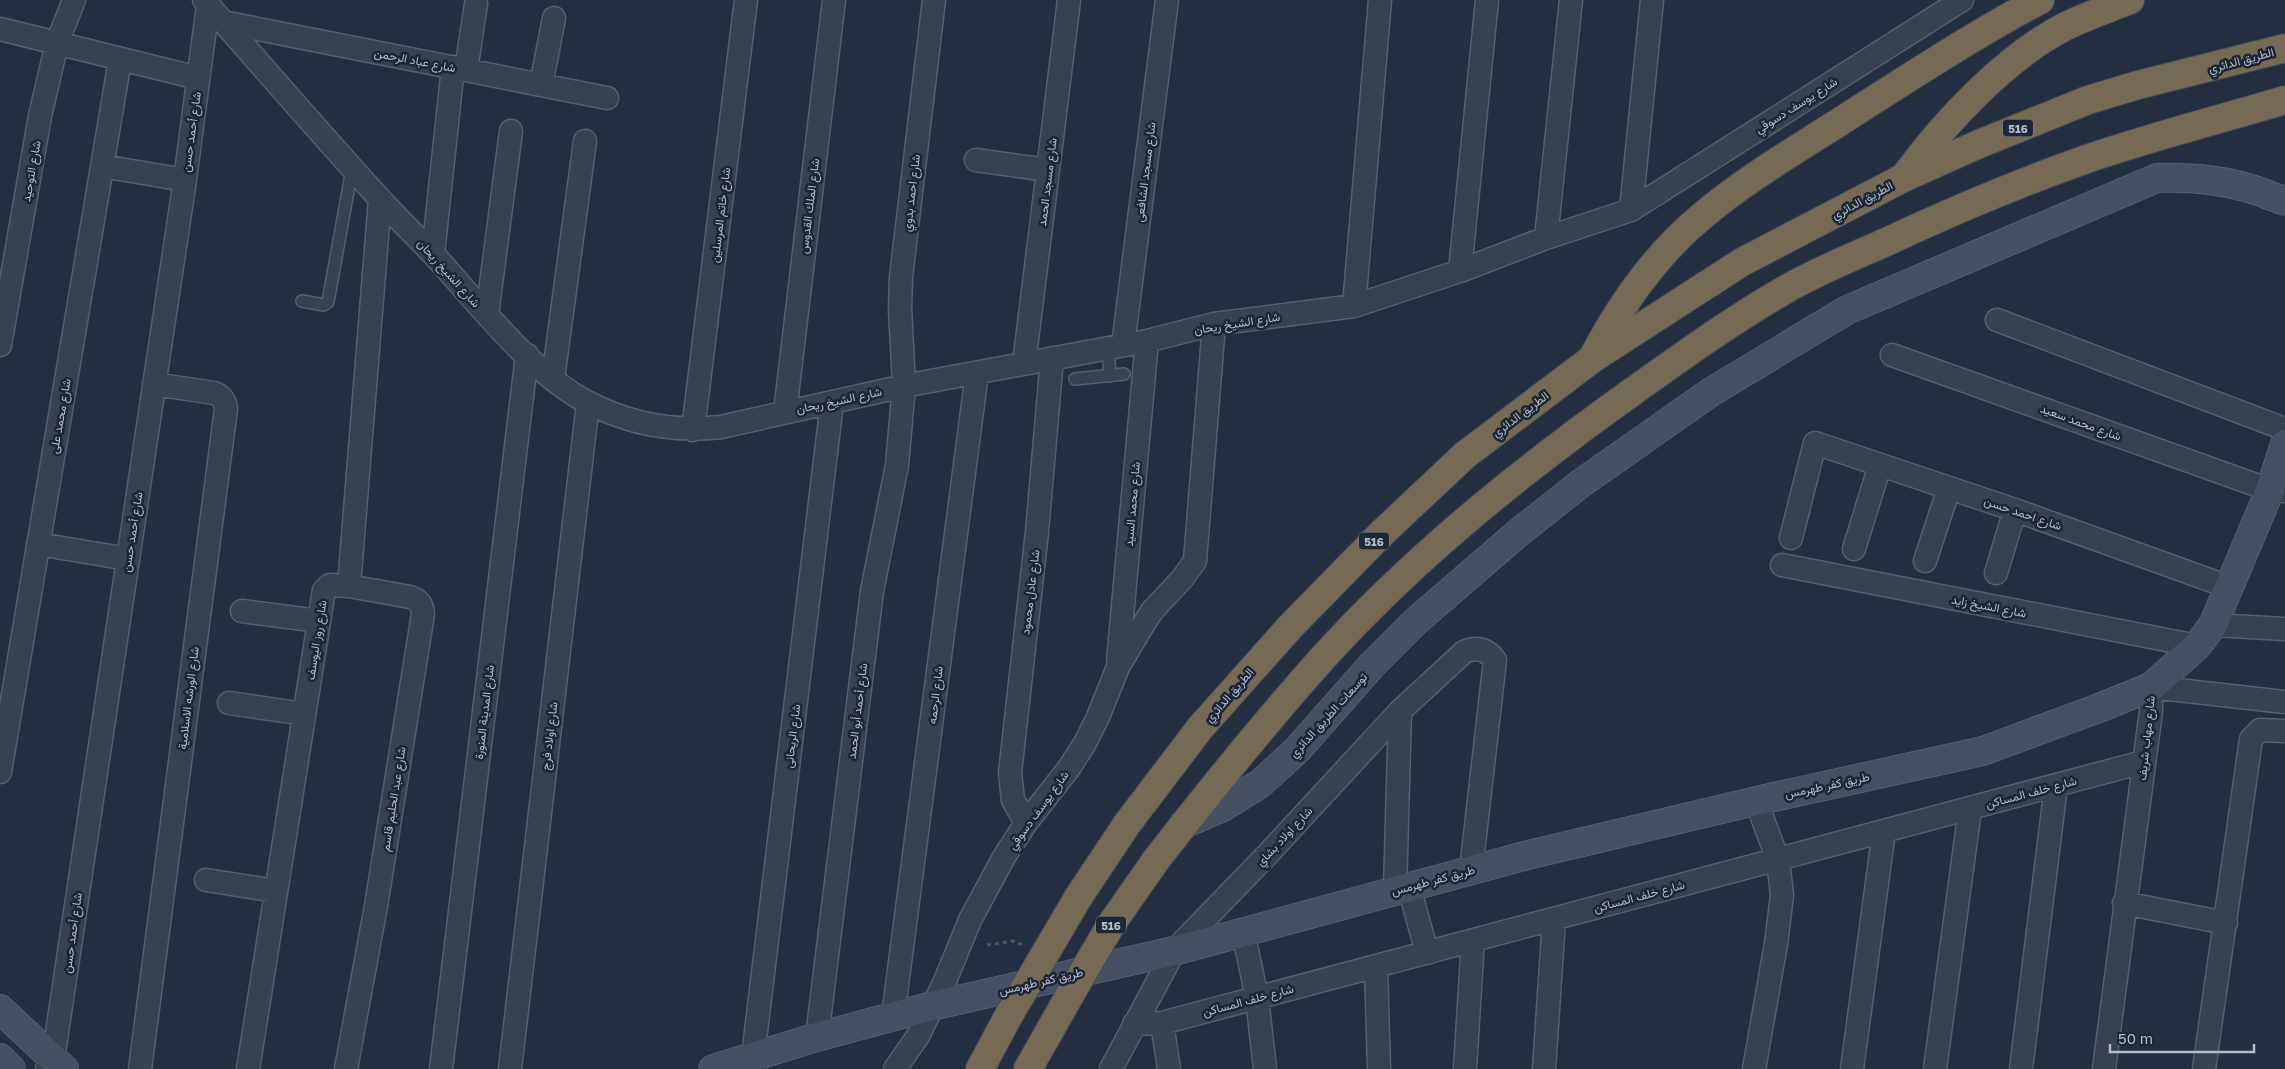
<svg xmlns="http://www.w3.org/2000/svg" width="2285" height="1069" font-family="'Golos Text',Vazirmatn,sans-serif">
  <rect width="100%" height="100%" fill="#232f40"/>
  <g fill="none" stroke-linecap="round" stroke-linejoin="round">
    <g stroke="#555f6e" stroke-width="14">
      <path id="lane" d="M302 301 324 305 328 302 352 169
        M1108 347 1110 376
        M1075 379 1124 374"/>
    </g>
    <g stroke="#555f6e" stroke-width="25">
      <path id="street" d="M204 0C262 66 320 133 379 198 397 218 416 236 434 255 476 301 534 376 589 403 630 424 676 432 721 427L904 386 1147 341 1214 324 1354 306 1460 271 1546 238 1631 210 1962 0
        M223 22 607 98
        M0 29 198 78
        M466 70 476 4
        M541 85 554 18
        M976 160 1048 170
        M102 166 185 180
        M1631 210 1652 0
        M1546 238 1571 0
        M433 254 453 67
        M1460 271 1487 0
        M1354 306 1380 0
        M487 315 511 131
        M1997 320 2285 429
        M0 345 40 116 57 43 74 0
        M1123 345 1167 0
        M1892 355 2270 490 2285 491
        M1024 364 1069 0
        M553 379 585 141
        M785 412 834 0
        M693 430 746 0
        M1791 538 1815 443 2015 510 2229 587
        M38 544 128 559
        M1854 549 1880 465
        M1925 561 1949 488
        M1782 565 2197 646
        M1996 573 2015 510
        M242 611 319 621
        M2213 625 2285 629
        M1118 661 1147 341
        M229 703 304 714
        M0 772 120 60
        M1026 823 1013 800 1010 773 1037 532 1052 358
        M206 880 276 891
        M1409 887 1427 953
        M1395 891 1400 711
        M2124 903 2226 923
        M1243 931 1257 998 1265 1069
        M1376 966 1379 1069
        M893 1016 977 373
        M1162 1023 1169 1069
        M1134 1024 1162 1023 2143 762
        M817 1037 872 591 897 465 904 386 900 308 901 277 934 0
        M47 1069 53 1059 185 180 208 5
        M140 1069 226 409C225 400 222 396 214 393L154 384
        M248 1069 324 590 330 585 349 586 380 199
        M346 1069 376 906 423 614C422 604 419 600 410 597L349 586
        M441 1069 527 355
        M510 1069 588 403
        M756 1069 753 1056 832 403
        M895 1069 918 1036 945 981 970 920 1004 857 1026 823 1069 768 1085 743 1098 717 1118 667 1140 630 1152 611 1182 579 1195 561 1214 324
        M1111 1069 1174 951 1266 856 1400 711 1464 652C1476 646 1487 649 1495 660L1471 870
        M1465 1069 1473 940
        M1544 1069 1554 919
        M1754 1069 1776 944 1782 895 1778 860 1756 801
        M1852 1069 1884 831
        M1935 1069 1970 809
        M2021 1069 2056 786
        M2104 1069 2151 711V687L2285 702
        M2204 1069 2251 739 2260 730 2285 731"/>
    </g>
    <g stroke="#555f6e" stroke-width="30">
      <path id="secondary" d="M1184 824 1223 807 1261 783 1297 750 1372 665 1415 622 1518 533 1580 484 1711 392 1847 310 2157 178C2188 177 2218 179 2248 188 2260 191 2272 197 2285 201
        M0 1009 64 1069
        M0 1058 11 1069
        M713 1069 817 1037 932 1006 1174 951 1528 855 1756 801 1983 751 2099 708 2151 687 2197 646 2213 625 2270 490 2285 444"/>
    </g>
    <g stroke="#424c5b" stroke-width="30">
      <path id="highway" d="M1905 176C1945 122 2005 57 2066 26 2087 16 2109 8 2130 0
        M1593 357C1621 304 1655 255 1701 217 1749 176 1805 145 1858 110 1918 72 1977 33 2040 0
        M1156 860C1209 792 1263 725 1320 661 1413 558 1520 472 1632 392 1681 357 1731 321 1783 291 1815 272 1850 258 1884 243 1950 212 2016 184 2084 160 2150 137 2218 120 2285 100
        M1079 896 1127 824 1200 728 1290 627 1382 533 1465 455 1592 359 1742 262 1903 178 1979 144 2088 100 2138 85 2285 48
        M980 1069 1009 1015
        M1028 1069 1071 993"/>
    </g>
    <path stroke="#435a5e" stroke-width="3" stroke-dasharray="4 4" stroke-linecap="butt" d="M987 945 1013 941 1023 945"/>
    <use href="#lane" stroke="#374150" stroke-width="11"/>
    <use href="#street" stroke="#374150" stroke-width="22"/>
    <use href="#secondary" stroke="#455063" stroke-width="28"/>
    <use href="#highway" stroke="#766a54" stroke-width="28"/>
    <g stroke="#424c5b" stroke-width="30" stroke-linecap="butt">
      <path id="highway-bridge" d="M1071 993 1112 923 1156 860
        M1009 1015 1079 896"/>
    </g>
    <use href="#highway-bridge" stroke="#766a54" stroke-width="28"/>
  </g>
  <g text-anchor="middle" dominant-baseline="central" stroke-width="5" stroke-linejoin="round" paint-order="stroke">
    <g fill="#1c2635" stroke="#868f9e" stroke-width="1">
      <rect x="2003" y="119.5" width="30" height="17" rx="4"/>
      <rect x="1359" y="532.5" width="30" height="17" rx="4"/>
      <rect x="1096" y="916.5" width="30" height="17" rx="4"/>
    </g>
    <g font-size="11" font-weight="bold" fill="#b4bccb">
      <text x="2018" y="128">516</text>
      <text x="1374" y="541">516</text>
      <text x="1111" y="925">516</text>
    </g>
    <g font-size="12" fill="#b4bccb" stroke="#1c2635">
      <text transform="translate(415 60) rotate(11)">شارع عباد الرحمن</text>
      <text transform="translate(2241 60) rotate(-15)">الطريق الدائري</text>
      <text transform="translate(1796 105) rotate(-32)">شارع يوسف دسوقي</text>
      <text transform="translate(191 132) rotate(-82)">شارع أحمد حسن</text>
      <text transform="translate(31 171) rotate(-80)">شارع التوحيد</text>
      <text transform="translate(1145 172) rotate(-83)">شارع مسجد الشافعى</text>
      <text transform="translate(1047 182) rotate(-83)">شارع مسجد الحمد</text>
      <text transform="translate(911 193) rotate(-83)">شارع احمد بدوي</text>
      <text transform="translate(1862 200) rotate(-28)">الطريق الدائري</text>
      <text transform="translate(809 206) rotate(-83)">شارع الملك القدوس</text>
      <text transform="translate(720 215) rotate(-83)">شارع خاتم المرسلين</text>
      <text transform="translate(449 273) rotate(48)">شارع الشيخ ريحان</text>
      <text transform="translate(1237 323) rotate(-9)">شارع الشيخ ريحان</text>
      <text transform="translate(839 400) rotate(-12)">شارع الشيخ ريحان</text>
      <text transform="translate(1520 414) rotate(-37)">الطريق الدائري</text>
      <text transform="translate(60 416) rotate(-80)">شارع محمد على</text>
      <text transform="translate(2081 422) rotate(20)">شارع محمد سعيد</text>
      <text transform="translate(1132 504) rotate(-85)">شارع محمد السيد</text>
      <text transform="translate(2023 513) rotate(19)">شارع احمد حسن</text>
      <text transform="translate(132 532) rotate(-81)">شارع أحمد حسن</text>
      <text transform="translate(1030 592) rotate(-83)">شارع عادل محمود</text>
      <text transform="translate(1989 606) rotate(11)">شارع الشيخ زايد</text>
      <text transform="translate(316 640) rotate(-81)">شارع روز اليوسف</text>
      <text transform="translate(935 695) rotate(-83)">شارع الرحمه</text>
      <text transform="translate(1229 695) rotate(-49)">الطريق الدائري</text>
      <text transform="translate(188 698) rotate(-83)">شارع الورشه الاسلامية</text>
      <text transform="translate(857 711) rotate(-83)">شارع أحمد أبو الحمد</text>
      <text transform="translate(484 712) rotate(-83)">شارع المدينة المنورة</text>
      <text transform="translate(1328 715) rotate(-48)">توسعات الطريق الدائري</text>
      <text transform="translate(549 736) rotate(-83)">شارع اولاد فرج</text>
      <text transform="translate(792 736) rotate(-83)">شارع الريحانى</text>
      <text transform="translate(2146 738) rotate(-84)">شارع مهاب شريف</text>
      <text transform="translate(1827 785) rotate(-12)">طريق كفر طهرمس</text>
      <text transform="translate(2031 792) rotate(-15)">شارع خلف المساكن</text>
      <text transform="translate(393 799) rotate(-81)">شارع عبد الحليم قاسم</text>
      <text transform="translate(1038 810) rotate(-54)">شارع يوسف دسوقي</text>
      <text transform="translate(1284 836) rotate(-47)">شارع اولاد بشاي</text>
      <text transform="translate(1433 880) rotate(-15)">طريق كفر طهرمس</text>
      <text transform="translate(1639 896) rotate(-15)">شارع خلف المساكن</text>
      <text transform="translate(72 933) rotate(-82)">شارع أحمد حسن</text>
      <text transform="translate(1041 981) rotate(-13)">طريق كفر طهرمس</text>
      <text transform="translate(1248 1000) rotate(-15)">شارع خلف المساكن</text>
    </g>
  </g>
  <path d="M2110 1044v8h144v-8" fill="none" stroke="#b4bccb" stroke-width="2.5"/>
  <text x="2118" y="1044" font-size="15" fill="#b4bccb" stroke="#1c2635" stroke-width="4" paint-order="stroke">50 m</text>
</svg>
